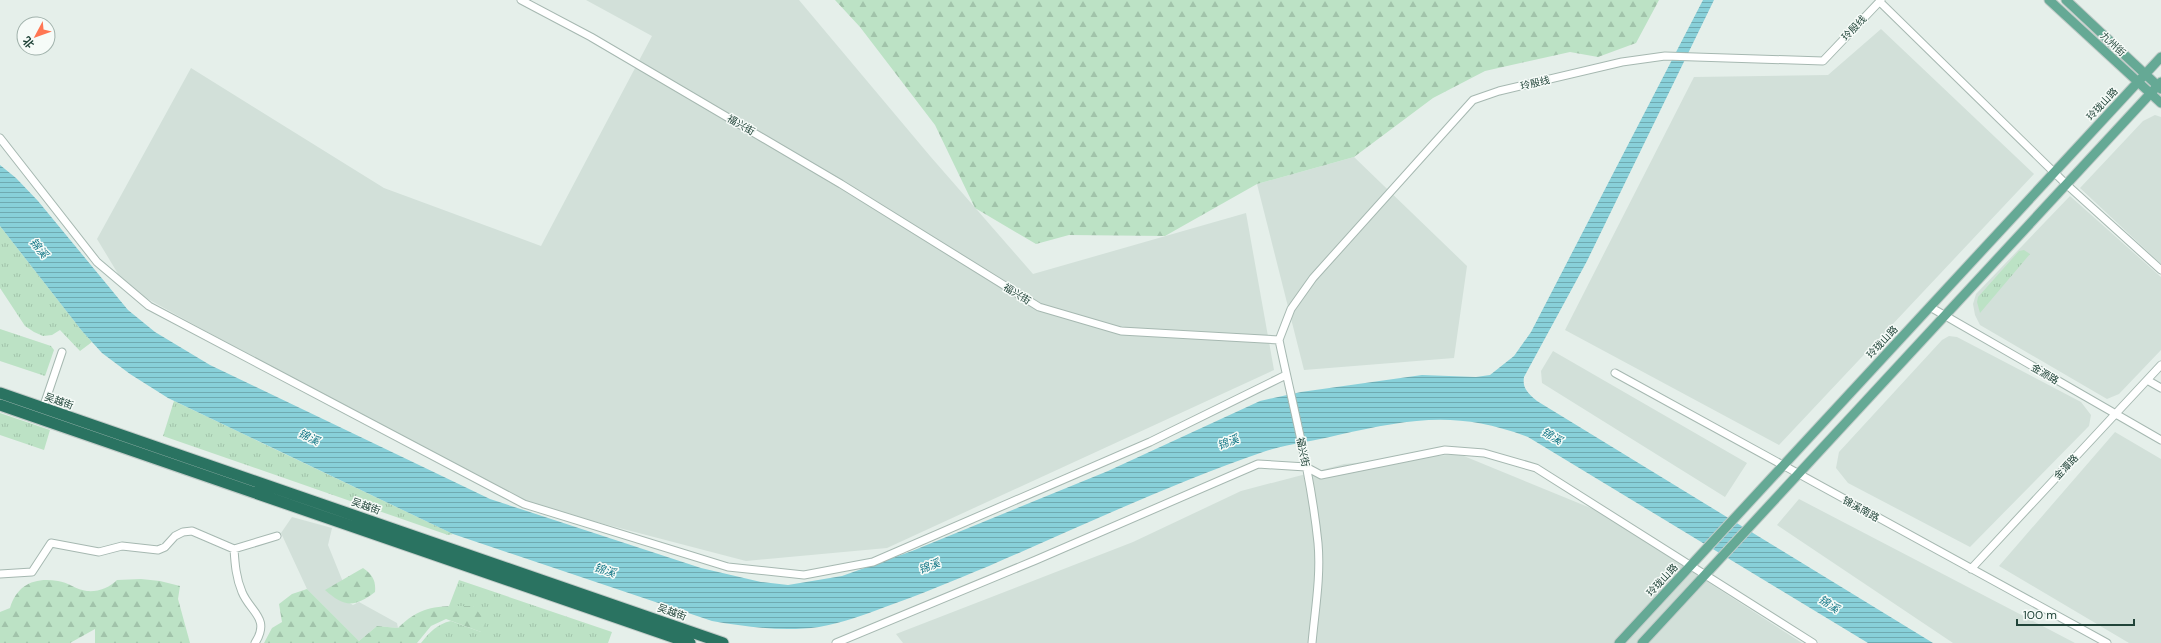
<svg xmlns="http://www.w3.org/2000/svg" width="2161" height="643" font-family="'DM Sans','Noto Sans SC',sans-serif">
  <defs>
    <pattern id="grass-tufts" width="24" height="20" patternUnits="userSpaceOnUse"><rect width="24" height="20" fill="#bce2c5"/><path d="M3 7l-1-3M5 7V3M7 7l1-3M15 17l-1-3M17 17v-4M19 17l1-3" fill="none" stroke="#a1c3aa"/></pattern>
    <pattern id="forest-firs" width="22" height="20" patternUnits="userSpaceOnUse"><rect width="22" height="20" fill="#bce2c5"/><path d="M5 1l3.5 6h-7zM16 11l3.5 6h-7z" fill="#a1c3aa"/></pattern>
    <pattern id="water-rules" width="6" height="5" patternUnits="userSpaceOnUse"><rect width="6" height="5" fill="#88d0d9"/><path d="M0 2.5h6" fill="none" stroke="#6faab1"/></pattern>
  </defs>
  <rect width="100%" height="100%" fill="#e5efea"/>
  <path fill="#d2e0d9" d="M586 0H799L930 156 1033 274 1246 213 1274 370 887 548 746 561 512 500 126 287 97 239 191 68 384 188 541 246 652 36Z
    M1881 29 2034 174 1779 445 1565 330 1694 77 1828 75Z
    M2155 115 2161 117V264L2080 188 2143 121Z
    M1354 157 1467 266 1454 358 1304 370 1257 184Z
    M2070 196 2161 277V350L2119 394 2107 399 1980 325 1975 315 1973 304 1976 294Z
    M1949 336 1957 337 2081 402 2091 415 2089 426 1970 547 1848 483 1836 468 1839 452 1942 340Z
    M1553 351 1747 463 1725 497 1542 383 1541 371Z
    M2115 432 2161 459V643H2129L1999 566Z
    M1459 454 1598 511 1802 643H903L896 634 1133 542 1241 491 1344 464Z
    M1799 499 2075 643H1953L1777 525Z
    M292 517 332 528 328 545 343 582 326 590 353 605 359 602 397 623 398 628 377 626 359 641 307 589 281 533Z"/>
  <path fill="url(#grass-tufts)" d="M0 226 82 331 92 342 80 351 60 330 52 335 43 336 34 332 25 326 0 288Z
    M2024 250 2030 254 1980 313 1977 302 1978 297 2019 251Z
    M0 329 51 346 54 350 45 376 0 361Z
    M174 401 453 534 448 535 163 436Z
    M0 413 50 430 44 450 0 435Z
    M459 580 612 632 608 643H421C430 632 437 624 451 621L481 632 473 606H449Z"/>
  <path fill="url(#forest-firs)" d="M835 0H1659L1636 43 1598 57 1570 52 1485 71 1433 98 1354 157 1257 184 1165 236 1069 235 1036 244 975 208 935 125 860 27Z
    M363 568C373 575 376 581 375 592 354 608 344 607 325 590Z
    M141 579 160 581 180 586 178 599 190 643H95V629L70 643H0V612L10 608C17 585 34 577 58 581 67 582 77 590 87 591 98 592 109 588 117 580Z
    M307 589 359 641 377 626 398 628C422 604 440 606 473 606L486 621 481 632 446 619 431 626 417 643H264L272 628 282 622 279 604 292 594Z"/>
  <path fill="url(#water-rules)" d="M1703 0H1714L1587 261 1524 377C1522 389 1529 394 1537 401L1933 643H1868L1528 437C1456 410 1411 419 1338 435 1314 441 1287 444 1263 452 1170 484 1079 527 989 566 954 580 920 595 885 607 864 615 842 623 819 627 783 632 748 627 712 621L453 534 168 398 130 374 102 353 82 331 0 226V165L16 178 38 201 128 310 155 332 210 365 490 499 701 568 761 582 788 585 842 576 912 551 1108 471 1260 401 1301 392 1422 375 1476 377 1490 375 1514 356 1531 332Z"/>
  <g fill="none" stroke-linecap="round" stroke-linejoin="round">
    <g stroke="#a6b8b1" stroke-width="9">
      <path id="minor" d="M521 0 591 37 841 184 1039 307 1121 331 1279 340C1293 407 1311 474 1318 543 1321 576 1315 610 1312 643
        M1880 2 2066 184 2161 270
        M0 138 97 262 149 306 524 504 728 567 804 575 873 562 1150 442 1286 375
        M1930 307 2161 440
        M1279 340 1291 309 1313 278 1473 100 1499 91 1622 62 1665 56 1823 61 1881 0
        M1615 373 2107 643
        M2147 380 2161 388
        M43 408 62 352
        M234 549C235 564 236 578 242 592 250 612 271 618 255 643
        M1971 569 2161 365
        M0 574 32 572 51 543 99 552 122 546 158 550 165 547 175 536 183 532 192 531 234 549 277 536
        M836 643 1036 560 1258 464 1306 467 1321 475 1445 450 1484 453 1536 468 1813 643"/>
    </g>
    <g stroke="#c1cbc8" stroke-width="11">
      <path id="major" d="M2049 0 2161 103
        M2066 0 2161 89
        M1619 643 2161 57
        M1642 643 2161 82"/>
    </g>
    <g stroke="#c1cbc8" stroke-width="13">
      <path id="highway" d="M0 393 723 643
        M0 405 690 643"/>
    </g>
    <use href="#minor" stroke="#fff" stroke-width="7"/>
    <use href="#major" stroke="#65a995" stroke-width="9"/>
    <use href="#highway" stroke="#2a7361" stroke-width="11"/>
  </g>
  <g text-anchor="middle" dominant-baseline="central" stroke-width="3" stroke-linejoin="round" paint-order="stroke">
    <g font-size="10" fill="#214439" stroke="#f6fbf8">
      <text transform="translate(1854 28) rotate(-46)">玲殷线</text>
      <text transform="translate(2113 44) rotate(43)">九州街</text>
      <text transform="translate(1535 83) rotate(-13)">玲殷线</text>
      <text transform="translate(2102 104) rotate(-47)">玲珑山路</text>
      <text transform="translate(741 125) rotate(30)">福兴街</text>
      <text transform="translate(1017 294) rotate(32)">福兴街</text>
      <text transform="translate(1882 342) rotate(-47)">玲珑山路</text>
      <text transform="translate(2045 374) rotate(30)">金源路</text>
      <text transform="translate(59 401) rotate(19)">吴越街</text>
      <text transform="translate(1303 452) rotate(79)">福兴街</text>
      <text transform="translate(2066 467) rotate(-47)">金潭路</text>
      <text transform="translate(366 506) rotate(19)">吴越街</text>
      <text transform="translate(1861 509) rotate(29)">锦溪南路</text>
      <text transform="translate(1662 580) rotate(-47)">玲珑山路</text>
      <text transform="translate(672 612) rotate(19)">吴越街</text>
    </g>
    <g font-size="11" font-style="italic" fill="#147887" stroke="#f6fbf8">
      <text transform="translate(39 248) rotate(51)">锦溪</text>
      <text transform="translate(1552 436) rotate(30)">锦溪</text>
      <text transform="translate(309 437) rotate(25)">锦溪</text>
      <text transform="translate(1228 442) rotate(-22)">锦溪</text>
      <text transform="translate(929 566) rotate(-21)">锦溪</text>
      <text transform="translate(605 570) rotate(18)">锦溪</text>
      <text transform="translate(1829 604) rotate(32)">锦溪</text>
    </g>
  </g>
  <g transform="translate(36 36) rotate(229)"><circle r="19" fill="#f6fbf8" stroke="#a1b2ac"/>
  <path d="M0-3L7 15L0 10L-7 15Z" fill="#ff7653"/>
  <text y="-6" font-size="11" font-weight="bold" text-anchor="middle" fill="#214439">北</text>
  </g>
  <path d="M2017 619v6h117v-6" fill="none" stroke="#214439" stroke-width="2"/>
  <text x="2023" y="619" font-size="12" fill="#214439" stroke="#f6fbf8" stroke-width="3" paint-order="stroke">100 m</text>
</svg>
